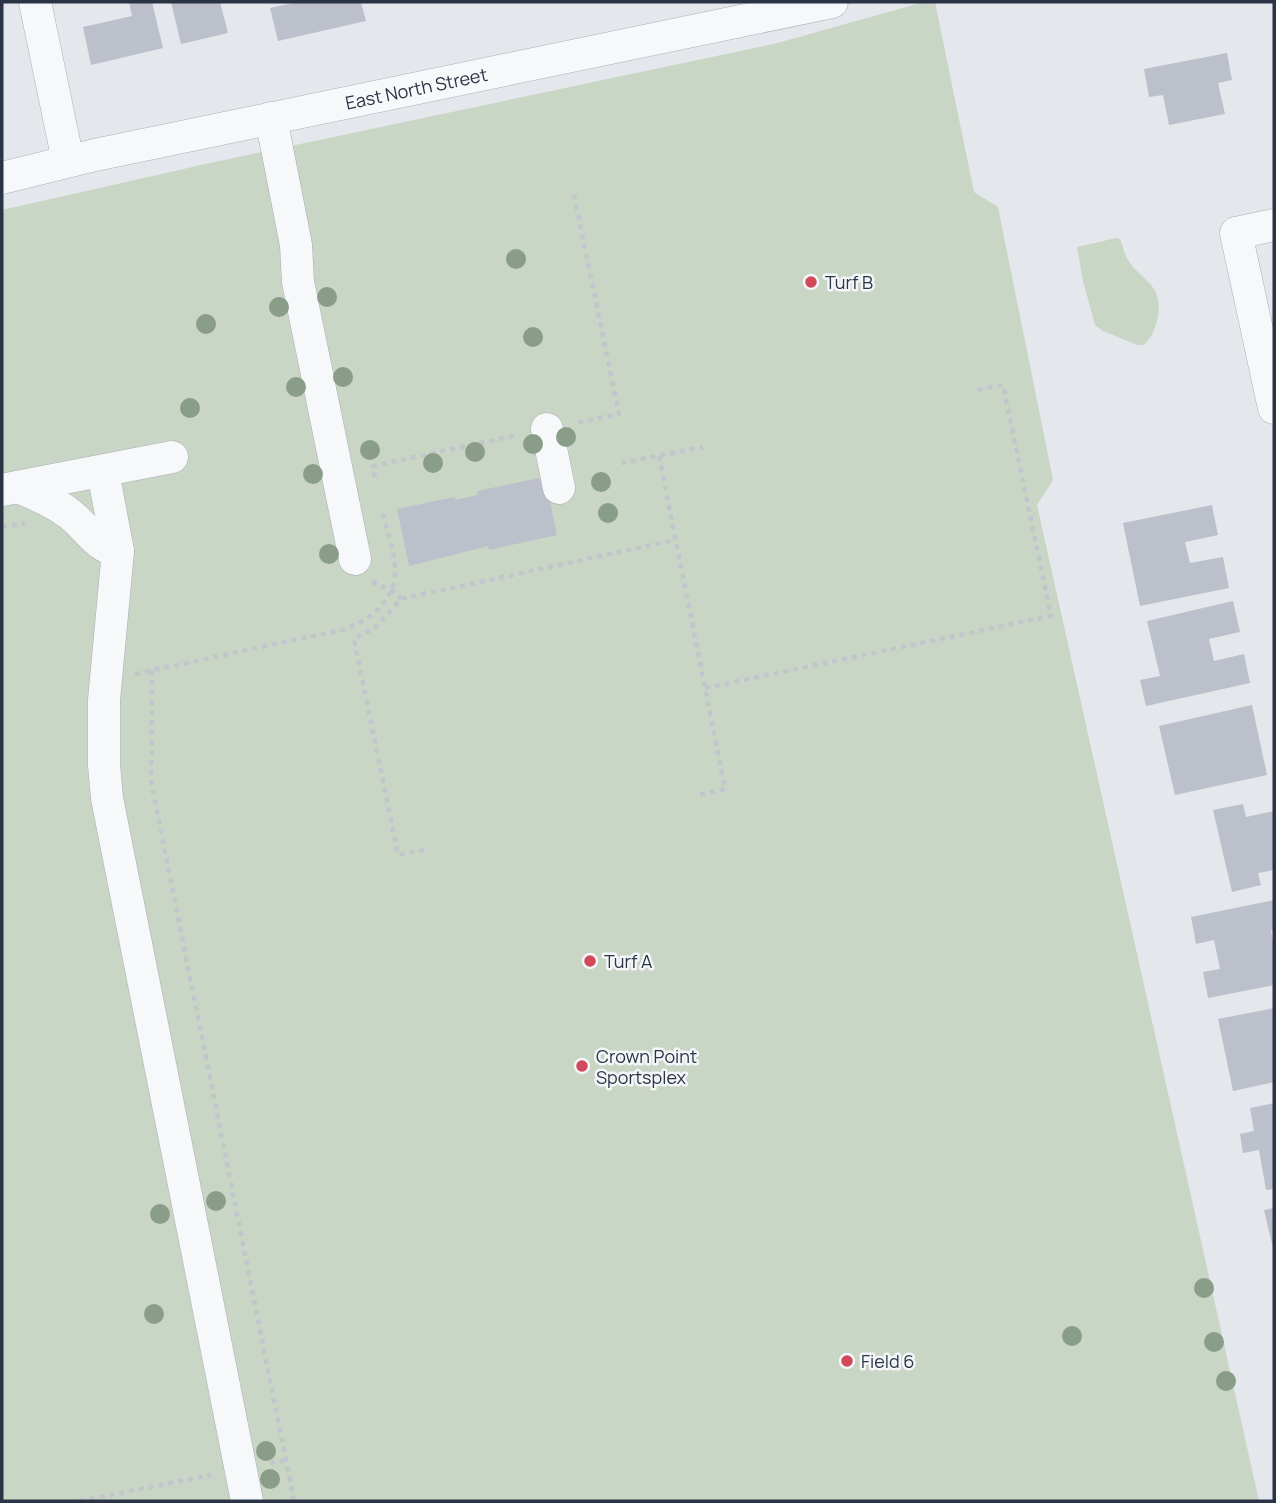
<svg xmlns="http://www.w3.org/2000/svg" width="1276" height="1503" font-family="Manrope,sans-serif">
  <rect width="100%" height="100%" fill="#e4e7ec"/>
  <path fill="#c9d6c5" d="M924 2H935L974 192 998 207 1053 480 1037 505 1259 1501H2V210L210 163 774 44Z
    M1116 238 1120 239C1123 246 1124 253 1128 260 1134 271 1147 278 1154 289 1164 305 1157 333 1144 345H1137L1103 331 1095 325 1083 281 1077 247Z"/>
  <path fill="#bbc0ca" d="M129 2H152L163 48 91 65 83 27 132 16Z
    M171 2H220L228 33 181 44Z
    M298 2H361L366 21 278 41 270 8Z
    M1227 53 1232 80 1218 83 1225 114 1169 125 1163 95 1149 97 1144 69Z
    M545 477 557 535 489 550 488 546 409 566 397 509 455 497V500L478 495 477 491Z
    M1212 505 1218 535 1185 542 1190 563 1223 557 1229 588 1140 606 1123 523Z
    M1233 601 1240 632 1209 639 1214 661 1244 654 1250 683 1146 706 1140 680 1160 676 1147 621Z
    M1252 705 1267 775 1175 795 1159 726Z
    M1243 804 1246 817 1274 811V870L1258 873 1261 885 1232 892 1213 810Z
    M1274 900V930H1271L1274 948V985L1208 998 1203 972 1220 969 1214 940 1196 944 1191 917Z
    M1274 1008V1082L1233 1091 1218 1019Z
    M1274 1103V1189L1266 1190 1259 1150 1243 1153 1240 1134 1254 1131 1250 1108Z
    M1274 1208V1248H1273L1264 1210Z"/>
  <g fill="none" stroke-linecap="round" stroke-linejoin="round">
    <g stroke="#a9aeb7" stroke-width="33">
      <g id="minor">
        <path d="M35 2 68 161"/>
        <path d="M271 118 296 245 298 282 355 559"/>
        <path id="s1" d="M2 178 95 155 832 2"/>
        <path d="M1274 225 1236 233 1274 408"/>
        <path d="M547 429 559 488"/>
        <path d="M103 472 118 551 104 700V765L107 798 247 1501"/>
        <path d="M18 487C35 494 52 501 67 512 85 524 95 547 118 551"/>
        <path d="M2 490 172 457"/>
      </g>
    </g>
    <path stroke="#c2c5cb" stroke-width="4.5" stroke-dasharray="5 5" stroke-linecap="butt" d="M574 195 619 414 575 423
      M659 456 725 789 699 795
      M621 463 703 447
      M375 477 373 466 518 435
      M2 527 25 523
      M372 582 396 592 401 599
      M152 670 151 781 294 1501
      M135 674 341 630C367 623 393 603 395 574 396 554 386 529 382 510
      M705 688 1051 616 1003 385 977 390
      M424 850 398 855 354 639 376 627 401 599 675 540
      M270 1463 286 1460
      M80 1501 211 1475"/>
    <use href="#minor" stroke="#f7f8fa" stroke-width="32"/>
  </g>
  <g fill="#899d89">
    <circle cx="516" cy="259" r="10"/>
    <circle cx="327" cy="297" r="10"/>
    <circle cx="279" cy="307" r="10"/>
    <circle cx="206" cy="324" r="10"/>
    <circle cx="533" cy="337" r="10"/>
    <circle cx="343" cy="377" r="10"/>
    <circle cx="296" cy="387" r="10"/>
    <circle cx="190" cy="408" r="10"/>
    <circle cx="566" cy="437" r="10"/>
    <circle cx="533" cy="444" r="10"/>
    <circle cx="370" cy="450" r="10"/>
    <circle cx="475" cy="452" r="10"/>
    <circle cx="433" cy="463" r="10"/>
    <circle cx="313" cy="474" r="10"/>
    <circle cx="601" cy="482" r="10"/>
    <circle cx="608" cy="513" r="10"/>
    <circle cx="329" cy="554" r="10"/>
    <circle cx="216" cy="1201" r="10"/>
    <circle cx="160" cy="1214" r="10"/>
    <circle cx="1204" cy="1288" r="10"/>
    <circle cx="154" cy="1314" r="10"/>
    <circle cx="1072" cy="1336" r="10"/>
    <circle cx="1214" cy="1342" r="10"/>
    <circle cx="1226" cy="1381" r="10"/>
    <circle cx="266" cy="1451" r="10"/>
    <circle cx="270" cy="1479" r="10"/>
  </g>
  <g fill="#d1495b" stroke="#f4f6f9" stroke-width="2.5">
    <circle cx="811" cy="282" r="7"/>
    <circle cx="590" cy="961" r="7"/>
    <circle cx="582" cy="1066" r="7"/>
    <circle cx="847" cy="1361" r="7"/>
  </g>
  <g text-anchor="middle" dominant-baseline="central" stroke-width="5" stroke-linejoin="round" paint-order="stroke">
    <g font-size="18" fill="#2b3445" stroke="#f4f6f9">
      <text stroke="none"><textPath href="#s1" startOffset="424">East North Street</textPath></text>
    </g>
    <g font-size="18" fill="#2b3445" stroke="#f4f6f9" text-anchor="start">
      <text x="825" y="282">Turf B</text>
      <text x="604" y="961">Turf A</text>
      <text x="596" y="1056">Crown Point<tspan x="596" dy="21">Sportsplex</tspan></text>
      <text x="861" y="1361">Field 6</text>
    </g>
  </g>
  <rect width="1276" height="1503" fill="none" stroke="#2b3445" stroke-width="7"/>
</svg>
